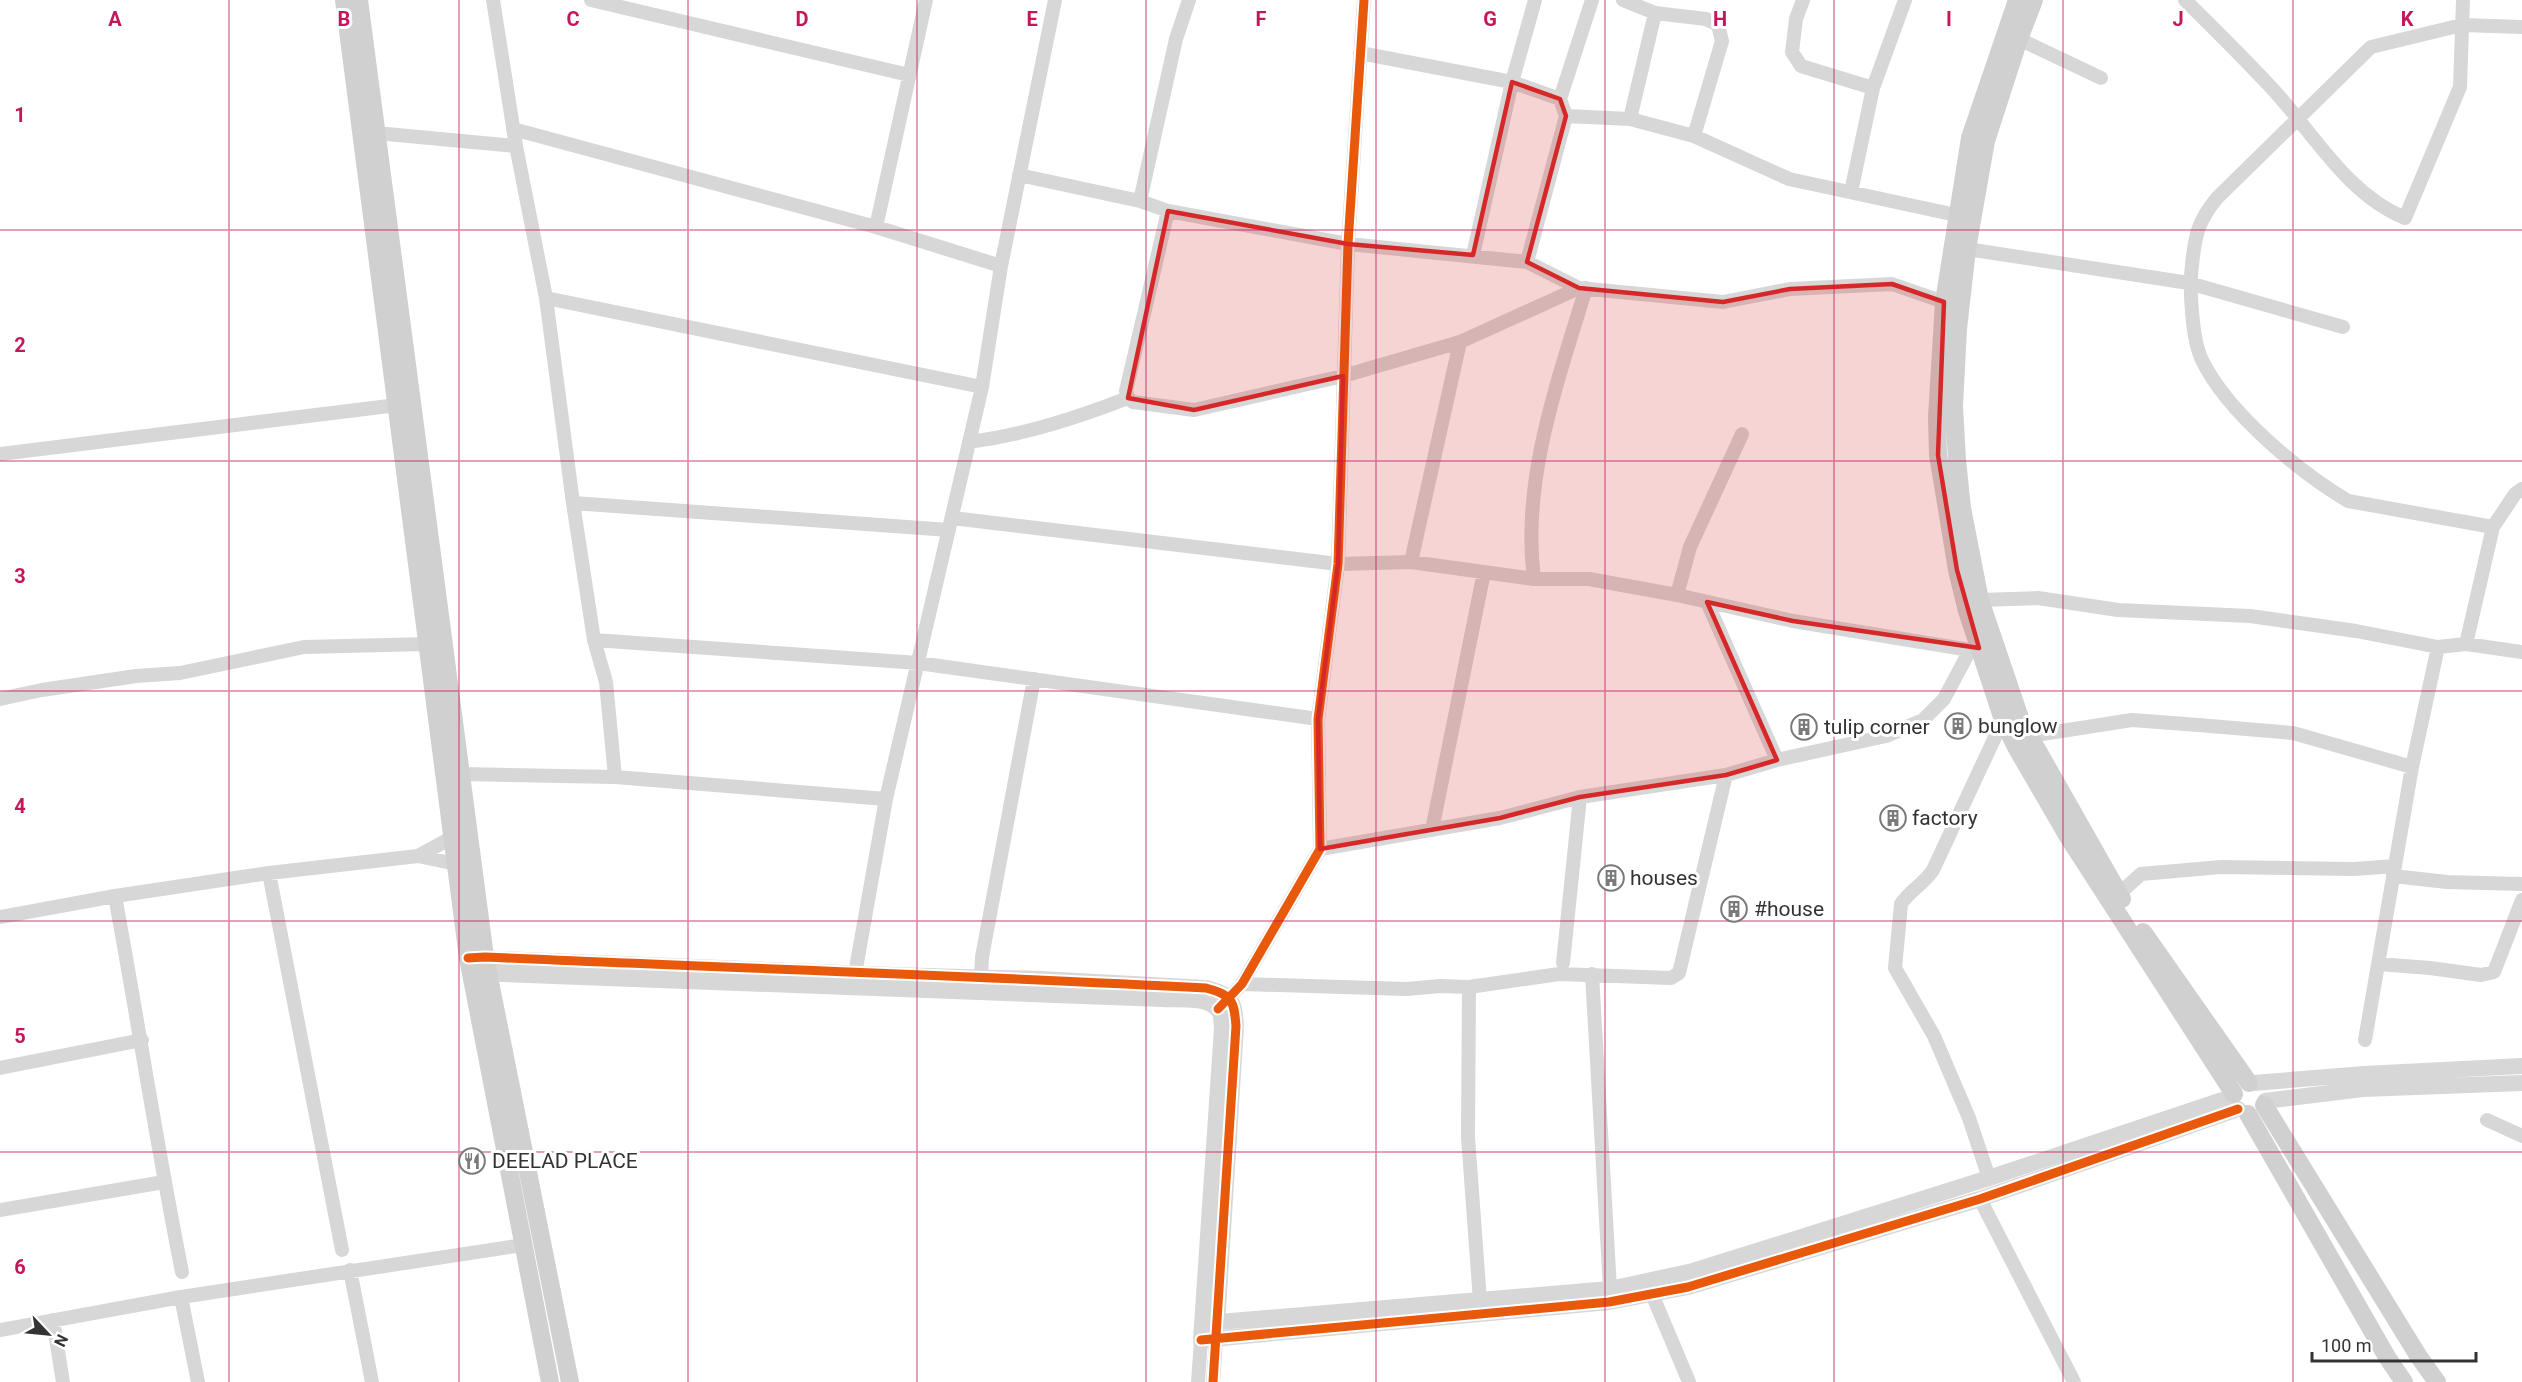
<svg xmlns="http://www.w3.org/2000/svg" width="2522" height="1382" font-family="Roboto,sans-serif">
  <rect width="100%" height="100%" fill="#fff"/>
  <g fill="none" stroke-linecap="round" stroke-linejoin="round">
    <path stroke="#d7d7d7" stroke-width="14" d="M493 0 516 146 546 298 573 503 594 640 606 682 615 777
      M591 0 909 75
      M1623 0 1655 13 1706 19 1718 25 1722 41 1694 136
      M1803 0 1796 19 1792 52 1801 66 1873 88
      M2185 0C2216 31 2248 62 2278 95 2316 138 2350 196 2405 218L2460 87 2463 0
      M2019 39 2101 78
      M1360 53 1512 82 1560 99 1566 116 1630 119 1694 136 1789 179 1956 215
      M1560 99 1592 0
      M1630 119 1655 13
      M513 129 876 227 1001 266
      M376 133 516 146
      M1019 175 1140 201 1168 211 1348 244 1527 262 1579 288 1723 302 1790 289 1892 284 1944 302
      M1851 192 1873 88 1905 0
      M1140 201 1176 39 1189 0
      M876 227 926 0
      M1967 249 2189 283 2343 327
      M1473 255 1512 82 1535 0
      M1527 262 1566 116
      M546 298 982 387
      M1128 398 1126 391 1168 211
      M969 442C1024 435 1076 418 1128 398L1133 402 1194 410 1343 376 1460 342 1579 288
      M0 454 397 405
      M573 503 949 530
      M952 518 1338 564 1411 562 1534 579H1589L1677 595 1793 621 1970 650
      M2493 527 2348 501C2299 472 2227 412 2202 360 2192 340 2189 287 2192 265 2195 235 2198 221 2217 198L2371 47 2462 25 2522 27
      M1411 562 1460 342
      M1534 579C1521 481 1558 381 1586 288
      M1677 595 1690 547 1742 434
      M1980 600 2038 598 2118 610 2250 616 2356 631 2438 647 2466 644 2522 652
      M1707 602 1777 760
      M594 640 918 663 1318 719
      M2466 644 2493 527 2515 494 2522 489
      M0 699 42 690 136 676 180 673 304 647 428 644
      M2030 736 2132 720 2198 725 2293 733 2412 767
      M462 774 615 777 886 799
      M1432 830 1484 572
      M1320 849 1500 818 1580 797 1726 775 1777 760 1886 736 1923 720 1944 699 1970 650 1977 649
      M418 856 453 837
      M269 873 342 1250
      M2393 876 2447 882 2522 884
      M2119 894 2141 874 2221 867 2354 869 2395 866
      M115 896C138 1021 157 1147 182 1272
      M0 917 115 896 269 873 418 856 456 864
      M1563 963 1580 797
      M2378 964 2430 968 2481 975 2494 972 2522 900
      M855 974 886 799 982 387 1001 266 1055 0
      M1592 974 1610 1289
      M981 977 982 957 1034 679
      M1242 984 1407 989 1440 986 1469 987 1559 974 1671 978 1679 973 1726 775
      M1469 987 1468 1137 1480 1301
      M1222 1005 1242 984 1320 849 1318 719 1338 564 1348 244 1364 0
      M2365 1040 2412 767 2438 647
      M0 1068 142 1040
      M2487 1120 2522 1136
      M1989 1178 1969 1118 1934 1036 1895 968 1901 904C1909 891 1924 884 1933 870L2003 720
      M1980 1199 2074 1382
      M0 1210 164 1182
      M350 1270 372 1382
      M1652 1294 1689 1382
      M181 1297 198 1382
      M53 1320 63 1382
      M0 1330 181 1297 523 1245
      M1198 1382 1201 1340
      M1213 1382 1216 1340"/>
    <path stroke="#d7d7d7" stroke-width="16" d="M474 958 893 975 1041 979 1206 988C1232 995 1234 1000 1236 1026L1216 1340
      M477 973 1162 999C1178 1000 1207 996 1218 1010 1222 1014 1221 1022 1222 1028L1201 1340 1609 1302 1688 1287 1980 1199 2238 1109
      M2253 1083 2364 1074 2522 1066
      M2265 1101 2363 1089 2522 1083
      M1207 1323 1610 1289 1693 1271 1989 1178 2234 1096"/>
    <path stroke="#d0d0d0" stroke-width="18" d="M344 0 468 958 550 1382
      M359 0 485 957 570 1382
      M2017 0 1970 138 1944 302 1937 417 1938 455 1957 570 1967 611 2003 720 2016 747 2067 835 2234 1094
      M2034 0 2019 39 1986 141 1967 249 1958 329 1954 406 1957 460 1962 508 1980 600 2021 721 2122 899
      M2143 932 2249 1083
      M2264 1105 2419 1357 2437 1382
      M2248 1114 2387 1357 2404 1382"/>
    <g stroke="#fff" stroke-width="13">
      <path id="cycleway" d="M468 958 485 957C725 968 966 975 1206 988 1232 995 1234 1000 1236 1026L1213 1382
        M1218 1009 1242 984 1320 849 1318 719 1338 564 1348 244 1364 0
        M1201 1340 1609 1302 1688 1287 1980 1199 2238 1109"/>
    </g>
    <use href="#cycleway" stroke="#e8590c" stroke-width="9"/>
  </g>
  <path fill="#d62828" fill-opacity="0.2" stroke="#d62828" stroke-width="4.5" stroke-linejoin="round" d="M1512 82 1560 99 1566 116 1527 262 1579 288 1723 302 1790 289 1892 284 1944 302 1938 455 1957 570 1979 648 1793 621 1707 602 1777 760 1726 775 1580 797 1500 818 1320 849 1318 719 1338 564 1343 376 1194 410 1128 398 1168 211 1348 244 1473 255Z"/>
  <path fill="none" stroke="#c2185b" stroke-width="1.5" stroke-opacity="0.55" d="M229 0V1382M459 0V1382M688 0V1382M917 0V1382M1146 0V1382M1376 0V1382M1605 0V1382M1834 0V1382M2063 0V1382M2293 0V1382M0 230H2522M0 461H2522M0 691H2522M0 921H2522M0 1152H2522"/>
  <defs>
    <g id="building-ring" transform="scale(1.35)"><circle r="9.5" fill="#fff" stroke="#7a7a7a" stroke-width="1.5"/><path d="M-4-6H4V6H1V3H-1V6H-4ZM-2.5-4.3h1.7v1.8h-1.7ZM.8-4.3h1.7v1.8H.8ZM-2.5-1h1.7V.8h-1.7ZM.8-1h1.7V.8H.8Z" fill="#7a7a7a"/></g>
    <g id="restaurant-ring" transform="scale(1.35)"><circle r="9.5" fill="#fff" stroke="#7a7a7a" stroke-width="1.5"/><path d="M-5-6h1v4h1v-4h1v4h1v-4h1v5L-1.5 .5V6h-2V.5L-5-1ZM5-6V6H3V1.5H1.5Q1.5-4 5-6Z" fill="#7a7a7a"/></g>
  </defs>
  <g fill-rule="evenodd">
    <use href="#building-ring" x="1958" y="726"/>
    <use href="#building-ring" x="1804" y="727"/>
    <use href="#building-ring" x="1893" y="818"/>
    <use href="#building-ring" x="1611" y="878"/>
    <use href="#building-ring" x="1734" y="909"/>
    <use href="#restaurant-ring" x="472" y="1161"/>
  </g>
  <g text-anchor="middle" dominant-baseline="central" stroke-width="6" stroke-linejoin="round" paint-order="stroke">
    <g font-size="21" fill="#333" stroke="#fff" text-anchor="start">
      <text x="1978" y="726">bunglow</text>
      <text x="1824" y="727">tulip corner</text>
      <text x="1912" y="818">factory</text>
      <text x="1630" y="878">houses</text>
      <text x="1754" y="909">#house</text>
      <text x="492" y="1161">DEELAD PLACE</text>
    </g>
  </g>
  <g font-size="20" text-anchor="middle" font-weight="bold" fill="#c2185b" stroke="#fff" stroke-width="6" stroke-linejoin="round" paint-order="stroke">
    <text x="115" y="26">A</text>
    <text x="344" y="26">B</text>
    <text x="573" y="26">C</text>
    <text x="802" y="26">D</text>
    <text x="1032" y="26">E</text>
    <text x="1261" y="26">F</text>
    <text x="1490" y="26">G</text>
    <text x="1720" y="26">H</text>
    <text x="1949" y="26">I</text>
    <text x="2178" y="26">J</text>
    <text x="2407" y="26">K</text>
    <text x="20" y="122">1</text>
    <text x="20" y="352">2</text>
    <text x="20" y="583">3</text>
    <text x="20" y="813">4</text>
    <text x="20" y="1043">5</text>
    <text x="20" y="1274">6</text>
  </g>
  <g transform="translate(48 1334) rotate(116)" stroke="#ffffff" stroke-width="4.5" paint-order="stroke">
  <path d="M0-4.5L10 22L0 15L-10 22Z" fill="#333333"/>
  <text y="-9" font-size="16" font-weight="bold" text-anchor="middle" fill="#333333">N</text>
  </g>
  <path d="M2312 1352v9h164v-9" fill="none" stroke="#333333" stroke-width="3"/>
  <text x="2321" y="1352" font-size="18" fill="#333333" stroke="#ffffff" stroke-width="4.5" paint-order="stroke">100 m</text>
</svg>
